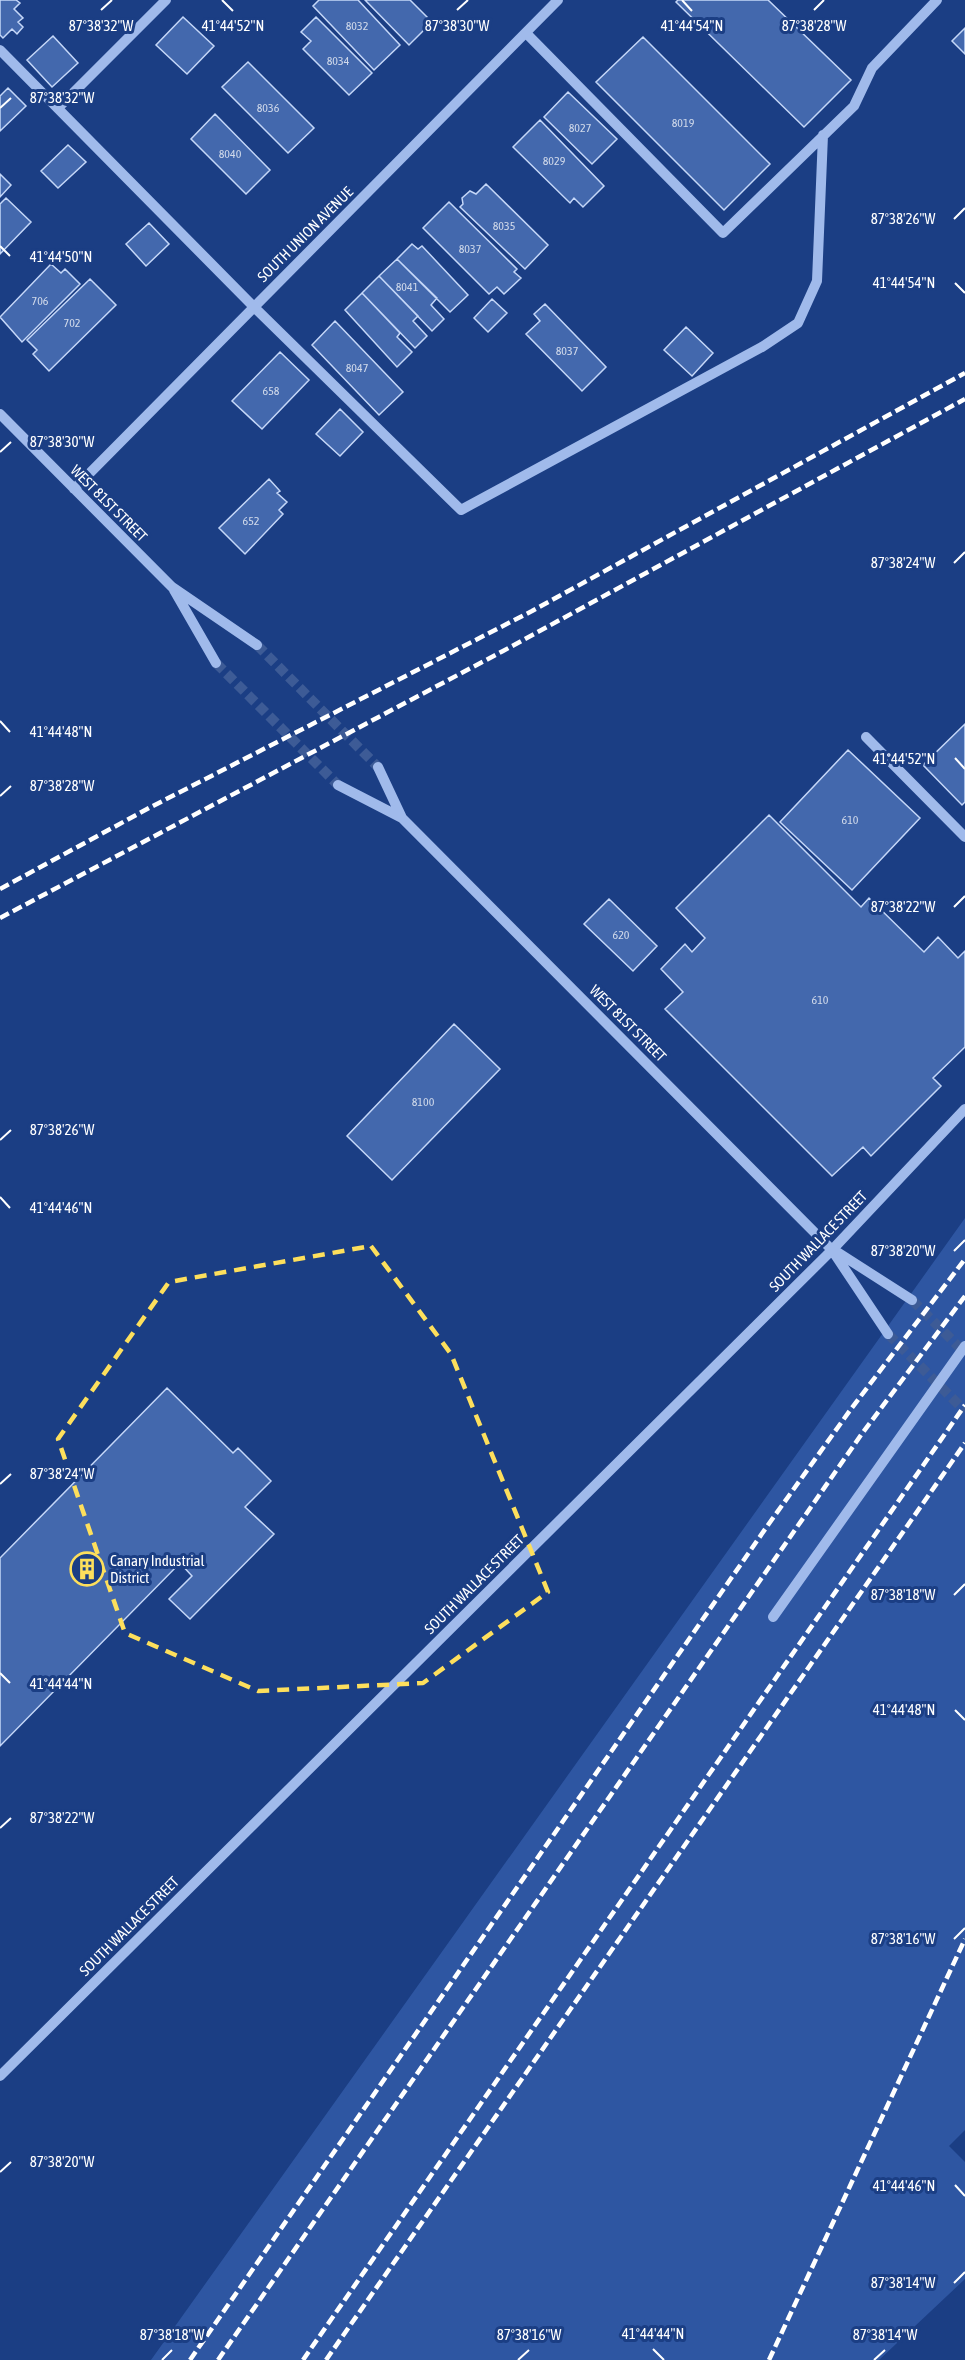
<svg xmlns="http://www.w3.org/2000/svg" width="965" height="2360" font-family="'Asap Condensed',sans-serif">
  <rect width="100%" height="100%" fill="#1b3e84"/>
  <path fill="#2e56a2" d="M965 1218V2130L949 2146 965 2162V2279L879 2360H151Z"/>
  <path fill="#4368ad" stroke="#c5d7f8" stroke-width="1.5" d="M0 0H16L20 3 14 9 23 18 18 22 23 27 17 34 12 29 3 38 0 35Z
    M319 0H358L400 45 374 70 313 6Z
    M365 0H410L432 22 409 45Z
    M678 0H768L851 80 804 127 676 2Z
    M183 17 214 46 187 74 156 45Z
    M316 17 372 73 349 95 303 49 311 41 301 32Z
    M965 28V54L952 41Z
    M53 36 78 63 52 87 27 60Z
    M643 37 770 164 724 210 596 82Z
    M248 62 314 128 288 153 222 87Z
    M8 88 26 106 0 131V96Z
    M568 92 617 139 592 164 544 117Z
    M215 114 270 170 246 194 191 139Z
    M540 120 604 186 583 207 574 198 570 203 513 147Z
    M68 145 86 162 58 188 41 171Z
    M0 174 11 185 0 197Z
    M486 184 548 245 525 269 460 207 463 204 462 198 470 191 476 194Z
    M6 198 31 222 0 254V204Z
    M449 202 517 269 514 272 521 278 504 294 497 287 489 294 423 228Z
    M149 223 169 244 146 266 126 244Z
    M412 244 418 249 422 246 468 295 450 312 397 259Z
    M397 259 437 298 431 305 444 319 432 331 379 276Z
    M51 264 61 273 65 269 80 284 22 342 0 317Z
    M379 276 418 316 413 321 427 336 415 348 362 293Z
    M90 279 116 305 49 371 33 354 37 350 27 340Z
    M362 293 400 333 397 337 412 352 397 367 345 310Z
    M492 299 507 313 488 332 474 318Z
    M545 304 606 367 582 391 526 334 540 321 534 314Z
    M335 321 403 392 379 415 312 345Z
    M686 327 713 353 692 376 664 350Z
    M280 352 309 380 262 429 232 401Z
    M340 409 363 432 340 456 316 434Z
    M269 479 280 491 277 493 287 502 279 510 283 514 245 554 219 528Z
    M965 724V802L962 805 923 765Z
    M848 750 920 818 852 890 780 822Z
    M769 815 861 907 869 898 924 952 938 937 958 958 965 951V1047L933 1078 941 1086 871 1156 863 1147 832 1176 665 1009 683 992 661 969 685 944 692 952 705 938 676 908Z
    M609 899 657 946 633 971 584 924Z
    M454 1024 500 1069 392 1180 347 1136Z
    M167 1388 233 1453 238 1448 271 1481 245 1507 274 1534 190 1619 169 1599 192 1576 180 1563 0 1746V1558Z"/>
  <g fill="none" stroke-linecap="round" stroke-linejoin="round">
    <path stroke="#3d5b96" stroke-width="10" stroke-dasharray="10 5" stroke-linecap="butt" d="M257 645 378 767
      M216 663 338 785
      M912 1300 965 1353
      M888 1334 965 1411"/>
    <path stroke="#a0baeb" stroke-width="10" d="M526 33 723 233 854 106 872 68 937 0
      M0 50 254 307 461 510 762 347 798 323 817 281 823 135
      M58 108 166 0
      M0 414 172 587 257 645
      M74 489 558 0
      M174 590 216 663
      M866 737 965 837
      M378 767 402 818
      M338 785 402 818 832 1250 888 1334
      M837 1252 912 1300
      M773 1617 965 1346
      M0 2076 832 1250 965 1109"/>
    <path stroke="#fff" stroke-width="4.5" stroke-dasharray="10 4.5" stroke-linecap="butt" d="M0 889 149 808 532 611 965 373
      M0 918 503 651 965 399
      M190 2360 768 1525 851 1409 965 1259
      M218 2360 861 1435 965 1296
      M303 2360 965 1405
      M326 2360 965 1443
      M769 2360 965 1939"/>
  </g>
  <path fill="none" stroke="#fddf5c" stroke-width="4.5" stroke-dasharray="12 8" stroke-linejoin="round" d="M371 1246 451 1354 548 1592 423 1683 258 1691 125 1633 58 1439 169 1282Z"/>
  <path fill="none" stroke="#fff" stroke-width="2" d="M222 0 233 11M682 0 692 11M101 10 112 0M457 10 468 0M814 10 824 0M0 108 11 98M954 219 965 208M0 246 10 256M955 283 965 293M0 452 11 442M954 563 965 552M0 721 10 732M955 758 965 769M0 796 11 786M954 907 965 896M0 1140 11 1130M0 1197 10 1208M954 1251 965 1240M0 1484 11 1474M954 1595 965 1584M0 1673 10 1683M955 1710 965 1720M0 1828 11 1818M954 1939 965 1928M0 2172 11 2162M955 2185 965 2196M954 2283 965 2272M653 2349 664 2360M162 2360 172 2350M518 2360 529 2350M874 2360 885 2350"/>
  <defs>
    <g id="building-ring" transform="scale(1.725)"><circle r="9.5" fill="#1b3e84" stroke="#fddf5c" stroke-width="1.5"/><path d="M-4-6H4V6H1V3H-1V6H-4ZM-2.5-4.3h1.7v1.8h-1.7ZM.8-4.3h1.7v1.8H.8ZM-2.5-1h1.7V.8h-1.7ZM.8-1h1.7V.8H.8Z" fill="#fddf5c"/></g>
  </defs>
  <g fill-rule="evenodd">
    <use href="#building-ring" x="87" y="1569"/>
  </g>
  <g text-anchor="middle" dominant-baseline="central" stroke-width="6" stroke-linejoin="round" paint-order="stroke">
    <g font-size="12" fill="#d0d9ea">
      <text x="357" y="26">8032</text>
      <text x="338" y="61">8034</text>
      <text x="268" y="108">8036</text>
      <text x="683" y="123">8019</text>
      <text x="580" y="128">8027</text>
      <text x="230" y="154">8040</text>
      <text x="554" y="161">8029</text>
      <text x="504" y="226">8035</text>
      <text x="470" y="249">8037</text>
      <text x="407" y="287">8041</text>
      <text x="40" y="301">706</text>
      <text x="72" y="323">702</text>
      <text x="567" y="351">8037</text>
      <text x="357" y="368">8047</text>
      <text x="271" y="391">658</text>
      <text x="251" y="521">652</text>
      <text x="850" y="820">610</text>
      <text x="621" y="935">620</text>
      <text x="820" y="1000">610</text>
      <text x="423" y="1102">8100</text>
    </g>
    <g font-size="15" fill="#fff" stroke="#1b3e84">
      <text transform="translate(305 234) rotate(-45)">SOUTH UNION AVENUE</text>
      <text transform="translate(109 503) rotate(45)">WEST 81ST STREET</text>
      <text transform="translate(628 1023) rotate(45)">WEST 81ST STREET</text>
      <text transform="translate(818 1241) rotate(-46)">SOUTH WALLACE STREET</text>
      <text transform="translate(474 1584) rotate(-45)">SOUTH WALLACE STREET</text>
      <text transform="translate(129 1926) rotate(-45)">SOUTH WALLACE STREET</text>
    </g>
    <g font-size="15" fill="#fff" stroke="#1b3e84" text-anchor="start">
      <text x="110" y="1560">Canary Industrial<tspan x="110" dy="17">District</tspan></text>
    </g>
  </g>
  <g font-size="15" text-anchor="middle" fill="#fff" stroke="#1b3e84" stroke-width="6" stroke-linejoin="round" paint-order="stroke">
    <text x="101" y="31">87°38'32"W</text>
    <text x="457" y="31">87°38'30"W</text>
    <text x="814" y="31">87°38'28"W</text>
    <text x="233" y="31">41°44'52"N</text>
    <text x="692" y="31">41°44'54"N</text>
    <text x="62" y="103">87°38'32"W</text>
    <text x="903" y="224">87°38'26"W</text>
    <text x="61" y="262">41°44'50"N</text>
    <text x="904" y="288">41°44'54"N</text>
    <text x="62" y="447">87°38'30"W</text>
    <text x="903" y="568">87°38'24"W</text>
    <text x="61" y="737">41°44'48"N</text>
    <text x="904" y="764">41°44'52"N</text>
    <text x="62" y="791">87°38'28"W</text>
    <text x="903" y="912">87°38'22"W</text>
    <text x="62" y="1135">87°38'26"W</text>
    <text x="61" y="1213">41°44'46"N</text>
    <text x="903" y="1256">87°38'20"W</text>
    <text x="62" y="1479">87°38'24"W</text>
    <text x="903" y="1600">87°38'18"W</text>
    <text x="61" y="1689">41°44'44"N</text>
    <text x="904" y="1715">41°44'48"N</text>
    <text x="62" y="1823">87°38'22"W</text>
    <text x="903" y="1944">87°38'16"W</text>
    <text x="62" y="2167">87°38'20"W</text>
    <text x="904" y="2191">41°44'46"N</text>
    <text x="903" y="2288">87°38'14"W</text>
    <text x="653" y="2339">41°44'44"N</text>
    <text x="172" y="2340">87°38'18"W</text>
    <text x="529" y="2340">87°38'16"W</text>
    <text x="885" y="2340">87°38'14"W</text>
  </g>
</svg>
